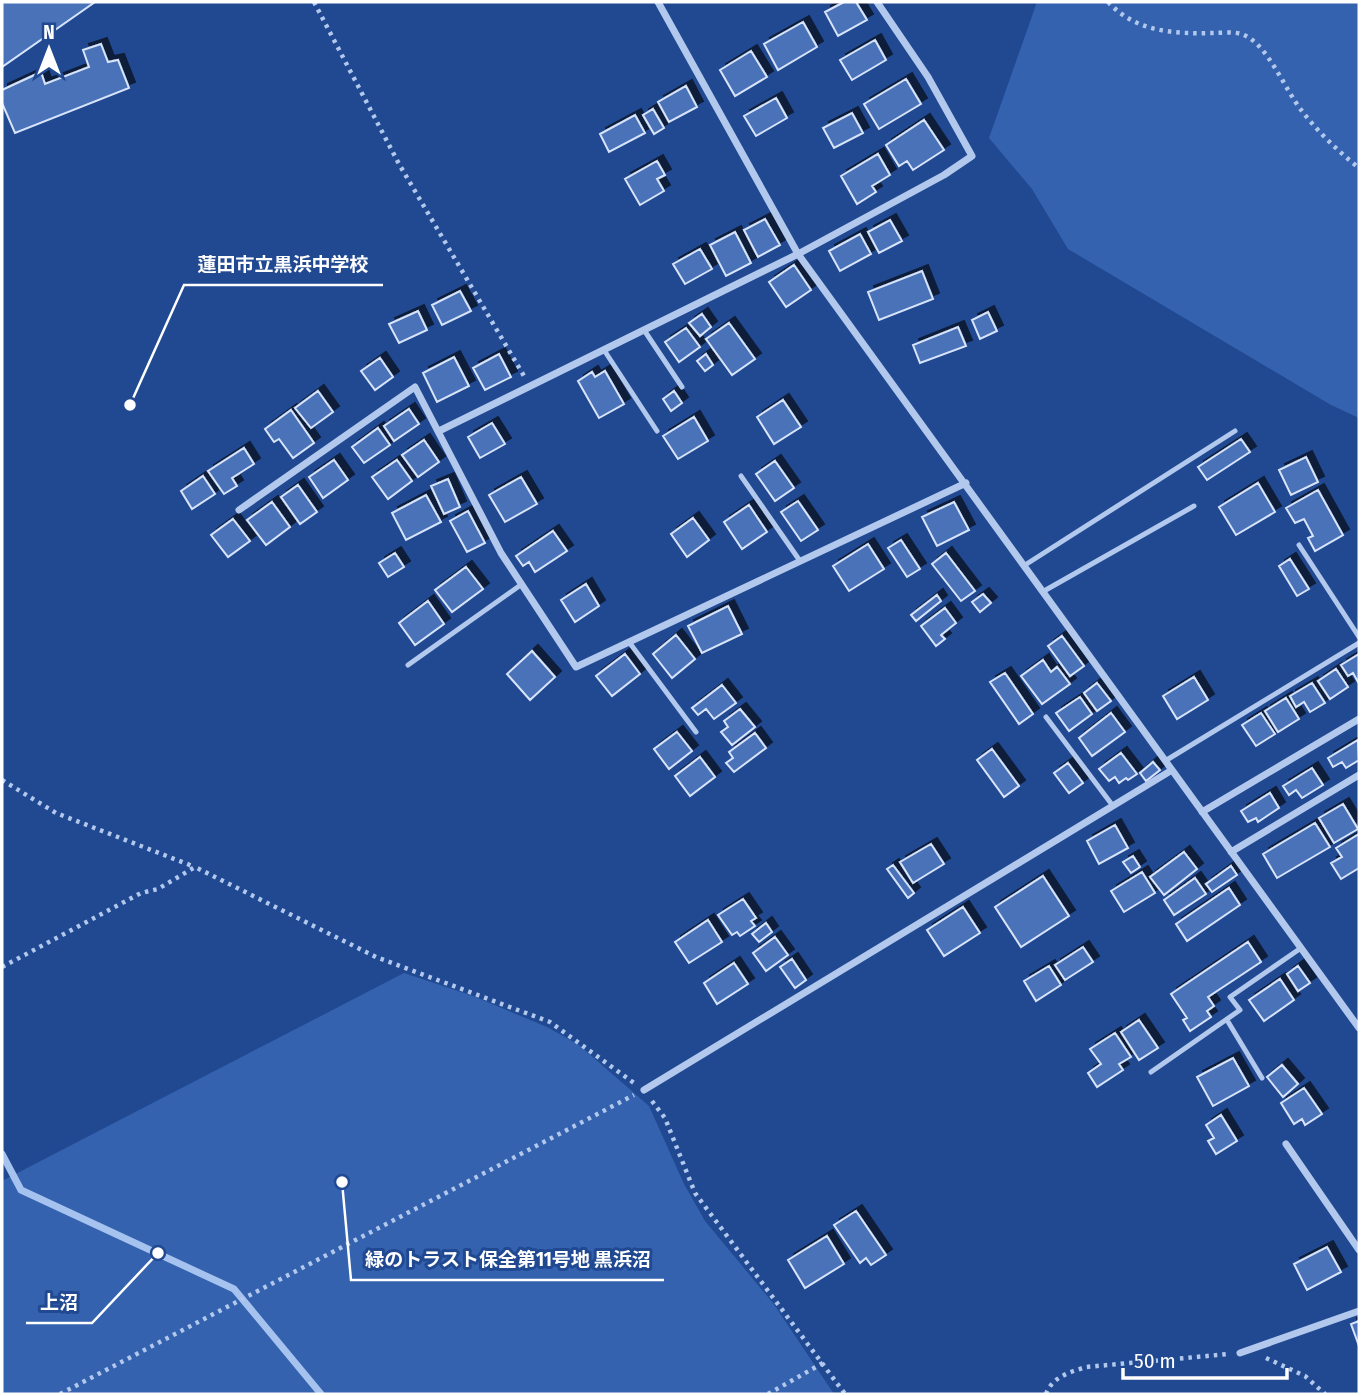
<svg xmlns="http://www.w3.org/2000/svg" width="1361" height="1396" font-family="'Fira Sans Condensed','Noto Sans JP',sans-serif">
  <defs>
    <filter id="shadow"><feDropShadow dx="6" dy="-6" stdDeviation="0" flood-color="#0009"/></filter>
  </defs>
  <rect width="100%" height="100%" fill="#204992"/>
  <path fill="#3462af" d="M1037 2H1359V418L1331 405 1068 249 1032 189 989 138Z
    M404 973 473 996 547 1027 579 1045 649 1106 684 1184 705 1221 773 1303 834 1394H2V1181Z"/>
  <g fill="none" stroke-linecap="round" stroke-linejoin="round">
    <path stroke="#a6c2ee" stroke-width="7" d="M2 1154 21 1190 234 1289 321 1394"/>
  </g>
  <path fill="#4972b9" stroke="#d8e4fa" stroke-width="2" filter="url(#shadow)" d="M2 2H95L2 67Z
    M844 2H856L867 20 838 36 825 12Z
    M803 22 817 47 778 70 764 44Z
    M875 40 886 60 852 80 840 60Z
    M101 44 108 62 118 60 129 88 15 133 2 103V90L41 72 45 84 89 67 83 50Z
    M751 51 767 77 735 96 720 70Z
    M906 79 921 104 879 129 864 104Z
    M686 86 697 107 669 122 658 102Z
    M776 98 787 118 756 136 744 116Z
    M653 109 664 128 654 134 643 115Z
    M852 113 863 133 834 148 823 128Z
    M635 115 645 133 609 152 600 134Z
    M924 120 944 150 913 170 907 161 899 166 886 145Z
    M878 154 890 175 872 186 876 192 857 204 841 176Z
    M657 161 665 175 657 179 664 191 640 205 625 179Z
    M765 219 780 245 758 257 744 230Z
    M890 220 902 241 879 253 868 232Z
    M735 232 751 263 726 276 710 245Z
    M860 234 871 254 840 271 829 251Z
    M700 249 712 269 685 284 673 264Z
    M794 265 811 290 786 307 769 282Z
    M922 271 933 299 879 320 868 292Z
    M460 291 471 311 442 325 432 305Z
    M418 311 427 330 399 343 389 324Z
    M988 312 997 331 980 339 972 320Z
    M702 314 711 327 700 336 689 323Z
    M729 323 755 359 732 375 706 339Z
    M958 327 966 346 920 363 913 345Z
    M686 328 700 347 679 362 665 342Z
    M499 354 511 377 485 390 473 368Z
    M706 354 713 365 705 371 697 361Z
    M454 357 469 386 437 402 423 373Z
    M380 358 393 377 375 390 361 371Z
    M605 371 624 404 599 418 578 381 592 372 595 377Z
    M318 391 333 412 311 428 295 408Z
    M674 391 682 403 671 411 663 399Z
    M783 400 801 427 774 444 757 417Z
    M409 409 419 424 394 441 384 426Z
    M291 410 314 443 293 458 279 439 274 442 265 429Z
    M694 417 708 441 678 459 663 436Z
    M492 423 505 444 480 458 468 437Z
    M378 428 390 445 364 463 352 447Z
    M1241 439 1250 452 1207 480 1198 467Z
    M424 440 439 462 418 477 402 455Z
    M244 448 254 464 232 478 237 486 224 494 208 471Z
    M1306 457 1318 482 1291 495 1279 470Z
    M334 460 348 480 323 498 309 477Z
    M397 460 412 481 388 499 372 477Z
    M775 461 794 488 775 501 756 474Z
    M203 476 215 494 192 509 181 491Z
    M521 477 537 504 505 522 489 495Z
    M448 479 460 507 444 514 431 486Z
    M1258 483 1275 512 1236 535 1219 507Z
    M298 485 317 512 300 524 281 497Z
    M1318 490 1343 535 1315 551 1308 538 1313 536 1304 519 1295 523 1286 508Z
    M426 495 441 522 406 540 392 513Z
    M798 501 818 530 801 541 781 512Z
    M272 502 290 527 266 545 247 520Z
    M954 502 969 530 937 546 922 517Z
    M749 505 767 532 742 549 724 522Z
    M468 511 485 543 467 552 450 521Z
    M693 518 709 540 687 557 671 534Z
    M233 519 250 541 228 557 211 535Z
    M553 531 567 551 535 572 529 562 523 566 516 556Z
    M901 540 920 569 907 577 888 548Z
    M868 544 884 569 849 591 833 566Z
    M395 553 404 567 388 577 379 563Z
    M946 553 975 591 961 601 932 564Z
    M1290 559 1309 589 1297 596 1279 566Z
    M466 567 483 589 452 612 435 590Z
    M586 584 599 606 575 622 561 600Z
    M983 594 991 603 980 612 972 602Z
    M937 595 941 601 916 621 911 615Z
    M428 601 444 624 415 645 399 623Z
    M728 606 742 634 702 653 688 626Z
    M945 608 956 623 941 635 945 639 936 646 921 626Z
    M676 635 695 659 672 678 653 654Z
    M1062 636 1084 666 1070 676 1048 646Z
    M532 651 555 677 530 700 507 674Z
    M625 654 640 674 612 696 596 676Z
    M1359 654V681L1358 682 1353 673 1348 676 1341 665Z
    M1043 660 1051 672 1057 667 1070 684 1042 704 1021 676Z
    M1336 669 1348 687 1330 699 1318 681Z
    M1005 673 1033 714 1019 724 990 682Z
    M1194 677 1208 700 1177 719 1163 696Z
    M1097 683 1111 701 1097 711 1084 693Z
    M1312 683 1325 703 1310 712 1304 702 1296 707 1290 696Z
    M722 685 736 703 714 719 706 709 698 715 692 708Z
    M1080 697 1092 714 1069 731 1056 713Z
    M1286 698 1299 719 1278 732 1265 711Z
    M740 709 755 727 732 745 721 732 728 727 724 721Z
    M1111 713 1125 732 1092 756 1079 738Z
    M1261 713 1275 734 1256 746 1242 725Z
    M677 732 692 751 669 769 654 749Z
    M755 733 766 748 734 772 726 763 733 758 729 752Z
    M1358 740 1359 760 1346 768 1342 762 1333 767 1328 758Z
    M992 749 1019 786 1004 797 977 760Z
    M1121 753 1137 774 1128 780 1126 778 1119 783 1115 777 1109 781 1099 769Z
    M700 757 715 777 690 796 675 776Z
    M1153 762 1160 770 1146 781 1140 773Z
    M1068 763 1083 783 1069 793 1054 773Z
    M1312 768 1323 785 1302 798 1296 790 1289 795 1283 786Z
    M1270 793 1279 808 1258 822 1256 818 1248 822 1241 811Z
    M1343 804 1358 829 1334 843 1319 818Z
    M1315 823 1330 847 1277 878 1263 854Z
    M1115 825 1128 848 1099 864 1087 841Z
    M1359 834V868L1341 879 1331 863 1342 857 1336 848Z
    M931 844 944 864 913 883 900 862Z
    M1184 852 1197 869 1164 895 1150 877Z
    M1133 856 1140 867 1131 873 1123 862Z
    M893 865 914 893 908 898 887 869Z
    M1231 866 1237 875 1212 892 1206 884Z
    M1142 872 1155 893 1124 912 1111 891Z
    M1043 876 1069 916 1021 947 995 907Z
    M1195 878 1206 894 1174 915 1164 900Z
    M1229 888 1240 905 1187 941 1176 924Z
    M743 899 756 918 751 921 755 926 740 936 737 932 732 935 718 915Z
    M963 907 980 933 944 956 927 930Z
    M708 920 722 942 689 963 675 942Z
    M766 923 772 932 759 942 752 934Z
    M775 937 788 955 766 971 753 953Z
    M1248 942 1261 962 1208 997 1214 1006 1207 1011 1211 1017 1190 1031 1183 1020 1187 1018 1171 994Z
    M1083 947 1093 962 1065 980 1055 965Z
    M792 959 806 980 795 988 780 967Z
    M734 963 748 984 717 1004 704 983Z
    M1049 966 1061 985 1036 1001 1024 981Z
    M1298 966 1310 983 1298 991 1287 974Z
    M1280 979 1294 1000 1264 1021 1249 1000Z
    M1139 1020 1158 1048 1139 1060 1121 1032Z
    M1115 1033 1131 1057 1119 1064 1123 1070 1097 1087 1088 1073 1101 1064 1090 1049Z
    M1233 1058 1249 1086 1213 1106 1197 1077Z
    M1282 1065 1298 1084 1283 1097 1267 1077Z
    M1304 1088 1322 1114 1305 1125 1302 1119 1294 1124 1281 1103Z
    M1221 1115 1237 1141 1216 1154 1208 1141 1214 1138 1206 1125Z
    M856 1211 886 1255 871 1265 866 1258 860 1263 834 1225Z
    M827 1236 844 1264 805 1288 788 1260Z
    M1327 1247 1341 1272 1307 1290 1294 1264Z
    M1359 1321V1346L1351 1324Z"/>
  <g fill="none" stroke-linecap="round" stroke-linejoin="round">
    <path stroke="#b2c8ed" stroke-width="4.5" stroke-dasharray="3.5 5" stroke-linecap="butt" d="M314 2 399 164 524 376
      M1108 2C1136 32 1173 34 1212 33 1222 33 1235 31 1244 35 1268 45 1285 90 1302 111 1318 132 1338 151 1359 168
      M2 780 56 813 195 867
      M2 967 141 893 158 889 195 867 376 957 550 1022 634 1083
      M652 1101 665 1118 695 1193 845 1394
      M1266 1358 1305 1376 1325 1394
      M60 1394 634 1095
      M768 1394 823 1363
      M1046 1394C1052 1377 1070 1372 1086 1367L1229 1354"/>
    <path stroke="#b2c8ed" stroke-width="5" d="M644 330 682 387
      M604 350 657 431
      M741 476 800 561
      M1299 545 1359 637
      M1025 565 1235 431
      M1044 591 1194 506
      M629 642 696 732
      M408 665 522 584
      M1046 717 1113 806
      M1165 761 1359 643
      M1227 1020 1262 1078
      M1151 1072 1240 1010 1230 997 1301 948"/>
    <path stroke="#b2c8ed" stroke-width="7" d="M658 2 798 254 1359 1028
      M439 431 798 254 944 175 972 156 928 77 877 2
      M239 510 415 387 501 553 576 667 966 483
      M1202 812 1359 719
      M1231 852 1359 775
      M644 1090 1172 770
      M1286 1144 1359 1250
      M1240 1353 1359 1311"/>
  </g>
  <path fill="none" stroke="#fff" stroke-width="2.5" d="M130 405L184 285H383M342 1182L351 1280H664M158 1253L92 1323H26"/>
  <g fill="#fff" stroke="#204992" stroke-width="2.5">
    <circle cx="130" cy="405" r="7"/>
    <circle cx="342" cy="1182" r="7"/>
    <circle cx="158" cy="1253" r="7"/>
  </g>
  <g font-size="19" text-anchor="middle" font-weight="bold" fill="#fff" stroke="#204992" stroke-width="6" stroke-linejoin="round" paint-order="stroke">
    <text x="283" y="271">蓮田市立黒浜中学校</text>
    <text x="508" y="1266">緑のトラスト保全第11号地 黒浜沼</text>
    <text x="59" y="1309">上沼</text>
  </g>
  <rect width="1361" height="1396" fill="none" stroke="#ffffff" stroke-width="7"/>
  <g transform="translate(49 49)" stroke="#204992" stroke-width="5" paint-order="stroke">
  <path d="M0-5L12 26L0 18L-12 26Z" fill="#ffffff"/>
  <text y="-10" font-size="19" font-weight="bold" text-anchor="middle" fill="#ffffff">N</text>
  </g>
  <path d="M1123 1368v10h164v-10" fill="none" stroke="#ffffff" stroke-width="3.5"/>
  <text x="1134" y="1368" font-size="21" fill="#ffffff" stroke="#204992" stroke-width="5" paint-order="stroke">50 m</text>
</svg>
